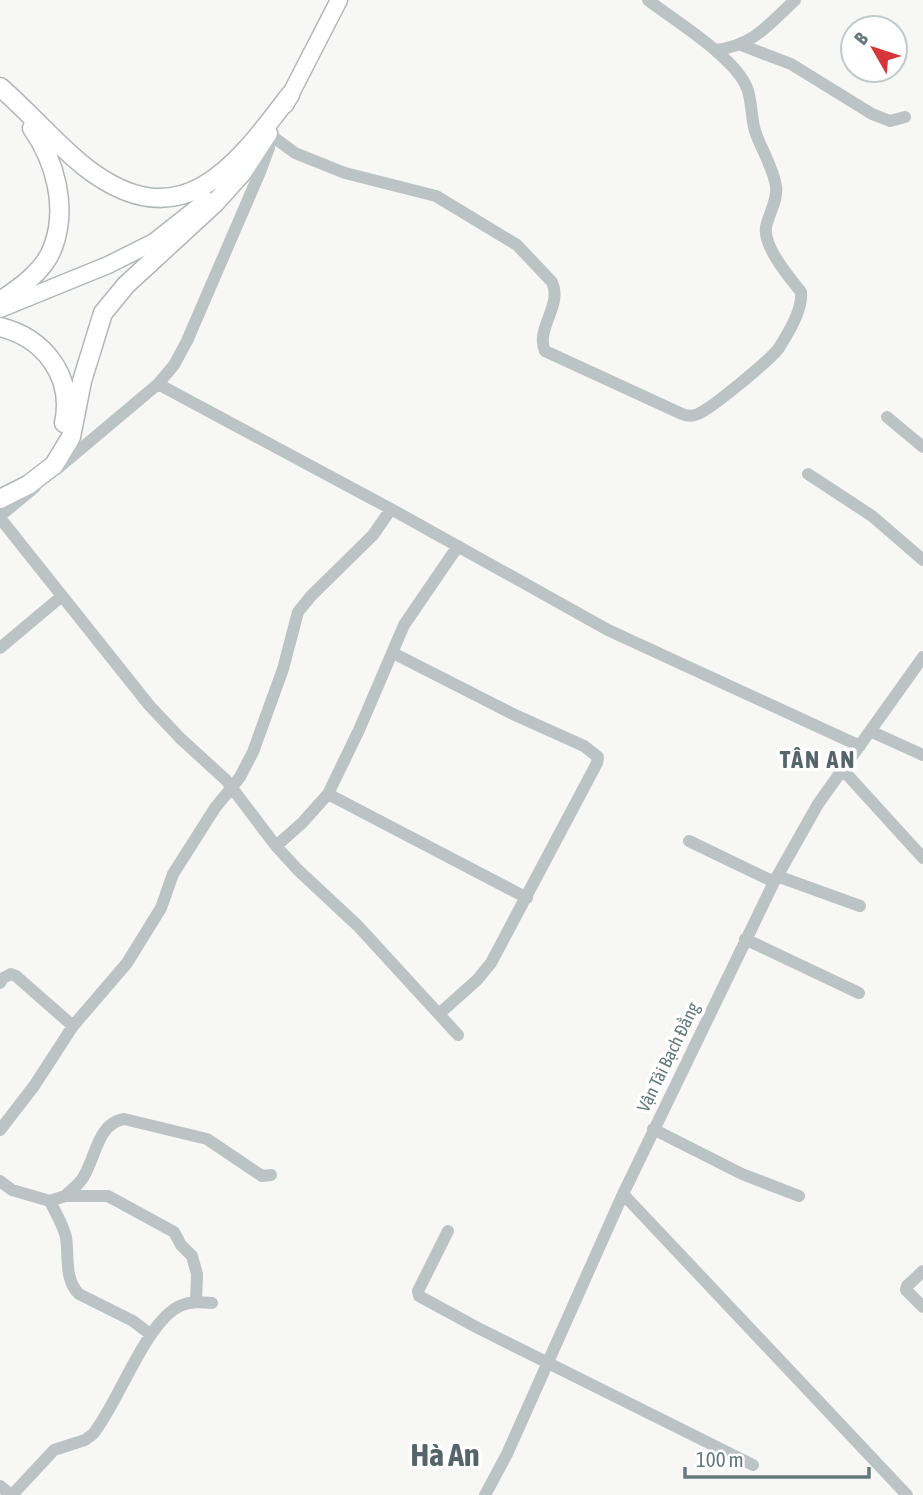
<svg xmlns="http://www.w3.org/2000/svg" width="923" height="1495" font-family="'Asap Condensed',sans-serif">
  <rect width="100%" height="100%" fill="#f7f7f5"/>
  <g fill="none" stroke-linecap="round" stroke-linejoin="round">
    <g stroke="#b0b7b9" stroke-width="19">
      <path id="major" d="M285 105 339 0
        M0 309 108 265 154 242 207 200"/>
    </g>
    <g stroke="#b0b6b8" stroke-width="21">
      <path id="highway" d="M0 87C30 113 55 143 85 167 180 241 234 169 290 95
        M0 301C20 288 45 270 53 247 68 207 55 161 32 128
        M0 327C44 338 74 376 64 423
        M0 499 28 485 54 465 71 437 82 381 103 313 126 285 215 203 242 173 268 133"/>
    </g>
    <path stroke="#bcc3c4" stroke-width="12" d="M741 45 791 64 872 114 890 121 905 117
      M715 50C753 46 768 25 795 0
      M268 133 295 153 345 173 436 196 517 245 552 282C563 305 535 329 545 351L682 414C687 416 692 417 698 414 712 408 769 361 779 348 788 333 803 310 801 292 790 278 763 247 766 227 769 213 778 200 776 186 773 167 761 149 755 131 751 117 752 101 747 88 735 57 675 21 648 0
      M158 384 391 509 608 630 860 746
      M887 417 923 447
      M57 469 158 384 174 365 187 341 260 172 269 148 268 133
      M808 474 872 516 923 560
      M0 516 35 487
      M0 518 149 705 180 738 226 780 276 846 298 870 358 926 458 1035
      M0 648 62 596
      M393 653 515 715 584 746 598 757 597 763 491 963 477 980 439 1014
      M870 731 923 755
      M843 770 923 858
      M328 794 527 898
      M689 841 774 882
      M276 846 302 823 328 794 359 730 404 625 458 546
      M777 876 860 906
      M745 939 859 993
      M0 983 3 978 11 974 16 976 73 1026
      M653 1129 742 1174 799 1196
      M0 1130 34 1086 73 1026 127 963 161 908 173 874 215 808 240 777 253 752 283 669 298 612 311 596 373 535 391 509
      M0 1181 12 1190 50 1201 65 1196H108L174 1232 181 1245 192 1256 197 1274 196 1302
      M623 1194 907 1495
      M65 1196C72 1189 80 1184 84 1176 96 1156 98 1123 124 1119L207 1139 262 1176 271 1175
      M50 1201C55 1212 63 1225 66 1237 69 1257 64 1279 79 1294L133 1321 150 1334
      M448 1231 418 1291 419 1296 476 1327 753 1465
      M923 1271 907 1286 906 1290 923 1307
      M0 1486 11 1495
      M12 1495 54 1450 85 1440 93 1434C118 1404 146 1321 180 1306 190 1301 201 1302 212 1303
      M485 1495 507 1454 623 1194 774 882 818 804 923 657"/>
    <use href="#major" stroke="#fff" stroke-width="16"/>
    <use href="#highway" stroke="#fff" stroke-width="18"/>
  </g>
  <g text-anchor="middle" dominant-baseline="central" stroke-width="7" stroke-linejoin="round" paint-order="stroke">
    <g font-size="18" fill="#65797d" stroke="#fff">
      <text transform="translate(668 1057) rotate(-64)">Vận Tải Bạch Đằng</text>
    </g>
    <g font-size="24" font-weight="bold" letter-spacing="2" fill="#566569" stroke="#fff">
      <text x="818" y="759">TÂN AN</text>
    </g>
    <g font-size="32" font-weight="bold" fill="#566569" stroke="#fff">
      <text x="445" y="1454">Hà An</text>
    </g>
  </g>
  <g transform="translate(874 49) rotate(309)"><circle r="33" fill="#ffffff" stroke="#c1c9cb" stroke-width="2"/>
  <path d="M0-5L12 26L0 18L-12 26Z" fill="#d63639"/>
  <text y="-10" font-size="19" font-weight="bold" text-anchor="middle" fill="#65797d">B</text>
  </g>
  <path d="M685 1467v10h184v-10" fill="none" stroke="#65797d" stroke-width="3.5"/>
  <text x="696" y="1467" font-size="21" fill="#65797d" stroke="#ffffff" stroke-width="5" paint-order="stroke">100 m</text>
</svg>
